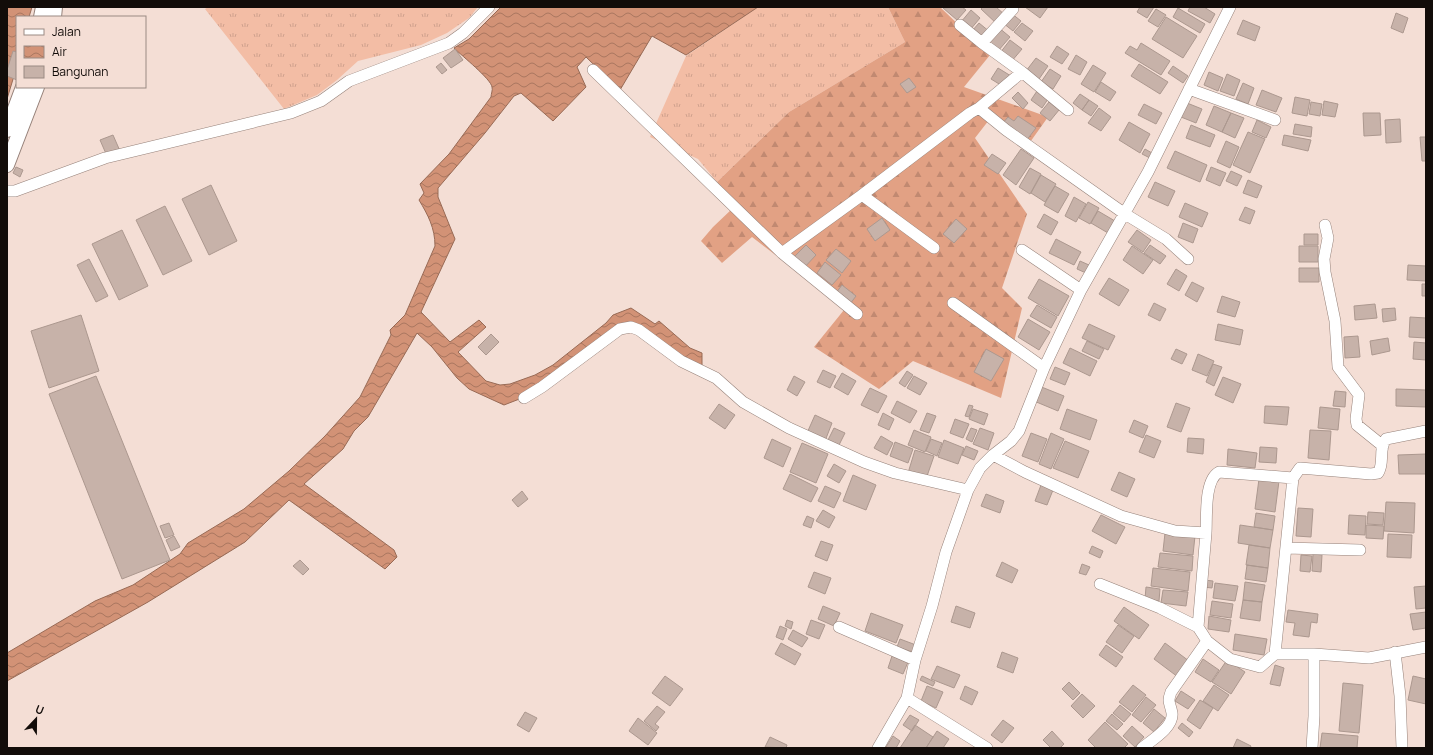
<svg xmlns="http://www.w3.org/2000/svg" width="1433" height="755" font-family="Manrope,sans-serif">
  <defs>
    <pattern id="grass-tufts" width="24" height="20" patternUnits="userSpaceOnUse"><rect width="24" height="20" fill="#f3bda5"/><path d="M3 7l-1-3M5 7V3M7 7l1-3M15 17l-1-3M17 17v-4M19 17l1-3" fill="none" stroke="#cfa18d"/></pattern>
    <pattern id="forest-firs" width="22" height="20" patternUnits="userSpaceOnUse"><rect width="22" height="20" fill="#e2a184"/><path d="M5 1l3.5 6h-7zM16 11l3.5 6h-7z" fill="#c18971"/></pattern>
    <pattern id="water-waves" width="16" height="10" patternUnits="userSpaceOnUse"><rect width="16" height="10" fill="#d29276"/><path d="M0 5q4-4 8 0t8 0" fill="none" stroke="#a9765f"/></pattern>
  </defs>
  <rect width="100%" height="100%" fill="#f4ded5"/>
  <path fill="url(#grass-tufts)" d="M208 7H478L469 18 447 33 421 45 358 61 337 80 317 95 284 109 205 9Z
    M758 7H888L905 42 789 112 717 182 698 159 650 137 686 56Z"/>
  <path fill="url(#forest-firs)" d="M888 7H940L990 55 964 87 1048 117 1028 145 989 120 975 138 1027 214 1002 288 1022 308 1001 398 913 361 879 389 814 347 848 305 790 266 752 237 722 263 701 241 713 227 733 208 717 182 789 112 905 42Z"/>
  <path fill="url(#water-waves)" stroke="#986a55" d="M7 7H32L29 17H17V66L7 99Z
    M501 7H758L686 55 652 36 620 90 586 57 577 67 586 87 553 121 521 93 514 96 485 133 438 188V197L455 239 421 312 450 342 479 320 486 327 458 352 486 381 500 385 510 384 535 375 553 365 606 323 613 315 631 308 655 324 659 321 690 348 702 353V367L692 364 630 323 522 398 504 405 469 389 457 378 432 347 417 333 368 417 354 431 343 449 304 484 394 550 397 557 385 569 289 500 245 542 148 602 7 681V653L95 601 133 585 180 554 188 543 244 509 289 471 325 436 360 397 391 335 390 330 405 315 435 246C435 228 428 215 419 200L424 193 420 184 449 154 491 97C491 94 493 90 492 87 491 79 462 56 454 48L469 39Z"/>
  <path fill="#c7b2a9" stroke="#ac988f" d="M962 7 966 10 957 20 943 8Z
    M983 7H996L1005 15 997 24 981 9Z
    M1025 7H1048L1040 18Z
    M1140 7H1154L1147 18 1137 12Z
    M1190 7H1204L1215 14 1210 23 1188 11Z
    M1178 8 1205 24 1200 33 1173 17Z
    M1156 9 1166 15 1158 27 1148 21Z
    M971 10 980 18 970 30 961 22Z
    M1011 13 1021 21 1013 31 1003 23Z
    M1396 13 1408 18 1403 33 1391 28Z
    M1166 17 1197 36 1183 58 1152 39Z
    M1243 20 1260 27 1255 41 1237 34Z
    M979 23 990 32 983 41 972 31Z
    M1022 23 1033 31 1025 41 1014 32Z
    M998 27 1010 37 998 51 986 42Z
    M1010 40 1022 49 1011 62 1000 53Z
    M1141 43 1170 61 1161 75 1125 53 1130 46 1137 50Z
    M1057 46 1069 54 1062 64 1050 57Z
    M455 49 463 60 451 68 443 58Z
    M13 51 17 52V80L7 76V70Z
    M1076 55 1087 62 1080 75 1068 69Z
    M1036 58 1048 66 1039 79 1026 71Z
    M441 63 447 70 442 74 436 67Z
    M1139 64 1168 82 1160 94 1131 76Z
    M1093 65 1106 73 1094 92 1081 84Z
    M1173 66 1188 76 1183 83 1168 73Z
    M998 68 1011 76 1004 87 991 79Z
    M1050 69 1061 76 1053 89 1041 82Z
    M1209 72 1223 78 1218 91 1204 85Z
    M1227 74 1240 80 1234 96 1220 91Z
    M909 78 916 87 907 93 900 84Z
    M1101 82 1116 92 1110 101 1095 92Z
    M1243 83 1254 88 1248 104 1236 99Z
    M1262 90 1282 98 1276 112 1256 105Z
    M1037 91 1048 99 1042 108 1031 100Z
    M1018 92 1028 103 1023 109 1012 98Z
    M1080 94 1089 100 1082 110 1073 103Z
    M1295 97 1310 100 1307 116 1292 113Z
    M1089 100 1098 106 1091 116 1082 110Z
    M1324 101 1338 104 1335 117 1322 115Z
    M1049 102 1059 110 1050 121 1040 113Z
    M1311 102 1322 104 1320 116 1309 114Z
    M1187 103 1202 109 1196 123 1181 117Z
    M1144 104 1162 113 1156 124 1138 115Z
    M1214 106 1231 113 1222 132 1206 125Z
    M1099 108 1111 117 1101 131 1088 123Z
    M1231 113 1244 118 1235 138 1222 132Z
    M1363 113H1380L1381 135 1364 136Z
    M1018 116 1036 128 1026 141 1002 124 1008 117 1014 121Z
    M1400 119 1401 142 1386 143 1385 120Z
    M1257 120 1271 127 1266 138 1252 132Z
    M1129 122 1150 134 1140 153 1119 140Z
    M1295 124 1312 127 1311 137 1293 134Z
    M1191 125 1215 135 1210 147 1186 138Z
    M1248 132 1265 139 1250 173 1233 165Z
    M113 135 120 151 107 156 100 140Z
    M1284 135 1311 140 1308 151 1282 145Z
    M1420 137H1426V161H1422Z
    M1226 141 1239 147 1230 168 1217 162Z
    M1021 149 1034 158 1016 185 1003 175Z
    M1145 149 1152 153 1150 158 1142 154Z
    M1175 151 1207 165 1200 182 1167 168Z
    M992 154 1006 163 998 174 984 165Z
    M16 167 23 170 20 177 13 173Z
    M1211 167 1226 173 1220 186 1206 180Z
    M1030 168 1041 174 1030 194 1019 187Z
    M1231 171 1242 176 1237 186 1226 181Z
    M1041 175 1056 184 1045 202 1031 193Z
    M1248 180 1262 186 1257 198 1243 193Z
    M1155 182 1175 191 1168 206 1148 197Z
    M211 185 237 241 209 255 182 199Z
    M1055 186 1069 194 1058 213 1044 205Z
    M1074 197 1086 204 1076 222 1065 216Z
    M1088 202 1099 208 1090 224 1079 218Z
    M1185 203 1208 213 1202 227 1179 217Z
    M165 206 192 261 163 275 136 220Z
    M1245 207 1255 211 1250 224 1239 220Z
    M1098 211 1115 221 1108 233 1091 223Z
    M1044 214 1058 222 1051 235 1037 227Z
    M882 218 890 230 875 241 867 229Z
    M956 219 967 229 954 243 943 234Z
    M1183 223 1198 229 1193 243 1178 237Z
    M122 230 148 286 119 300 92 244Z
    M1137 230 1151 240 1143 252 1128 242Z
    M1304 234H1318V245H1304Z
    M1056 239 1081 252 1074 265 1049 253Z
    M806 245 816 255 803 269 792 259Z
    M1150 245 1166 256 1160 264 1144 253Z
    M1132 246 1153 260 1143 274 1123 260Z
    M1299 246H1318V262H1299Z
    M836 249 851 261 842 273 826 260Z
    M89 259 108 296 96 302 77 265Z
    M1080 261 1089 265 1086 273 1077 269Z
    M825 262 841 275 832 285 817 273Z
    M1408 265 1426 266V281L1407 280Z
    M1299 268H1319V282H1299Z
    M1176 269 1187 276 1179 291 1167 284Z
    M1109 278 1129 290 1119 306 1099 294Z
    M1039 279 1069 296 1058 316 1028 298Z
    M1192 282 1204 288 1197 302 1185 295Z
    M1422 284H1426V296H1422Z
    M842 285 856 296 850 304 836 293Z
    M1222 296 1240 302 1235 317 1217 312Z
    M1154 303 1166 309 1160 321 1148 315Z
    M1375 304 1377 318 1355 320 1354 306Z
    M1037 305 1057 317 1051 328 1030 316Z
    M1395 308 1396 320 1383 322 1382 309Z
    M81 315 99 371 49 388 31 331Z
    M1410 317 1426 318V338L1409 337Z
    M1028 319 1050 332 1039 350 1018 337Z
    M1089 324 1115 336 1108 350 1082 338Z
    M1218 324 1243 330 1240 345 1215 340Z
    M491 334 499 342 486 355 478 347Z
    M1358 336 1360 357 1345 358 1344 337Z
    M1388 338 1390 351 1372 355 1370 341Z
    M1087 341 1104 349 1099 359 1082 351Z
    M1414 342 1426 343V360L1413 359Z
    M1070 348 1097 361 1090 376 1063 363Z
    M986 349 1004 359 991 381 974 372Z
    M1176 349 1187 354 1182 364 1171 359Z
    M1198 354 1214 361 1207 376 1192 370Z
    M1213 364 1222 367 1214 386 1206 382Z
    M1055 367 1070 373 1065 385 1050 379Z
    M823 370 836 376 830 388 817 382Z
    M907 371 913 375 905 387 899 383Z
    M842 373 856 381 848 395 834 387Z
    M96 376 170 560 122 579 49 394Z
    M794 376 805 382 797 396 787 390Z
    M914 376 927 383 920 395 907 388Z
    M1223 377 1241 384 1233 403 1215 395Z
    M1039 386 1064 396 1058 411 1034 401Z
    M870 388 887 396 878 413 861 405Z
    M1396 389 1426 390V407L1396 406Z
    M1335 391 1346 392 1345 407 1333 406Z
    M897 401 917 411 910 423 891 413Z
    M1176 403 1190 408 1181 432 1167 427Z
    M719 404 735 415 725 429 709 418Z
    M969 405 973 406 969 417 965 416Z
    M1265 406 1289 407 1287 425 1264 423Z
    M1320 407 1340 409 1338 430 1318 428Z
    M973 409 988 414 984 425 969 419Z
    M1067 409 1097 420 1090 440 1060 429Z
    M883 413 894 419 889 430 878 425Z
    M927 413 936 416 929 433 920 430Z
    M815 415 832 423 825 441 807 433Z
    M955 419 969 424 963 438 950 433Z
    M1134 420 1148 426 1143 438 1129 432Z
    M834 428 845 433 839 445 828 440Z
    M971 428 977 430 972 442 966 439Z
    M980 428 994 433 988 450 973 444Z
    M914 430 931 437 925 452 908 445Z
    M1310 430 1331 431 1329 460 1308 458Z
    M1031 433 1047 439 1038 462 1022 456Z
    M1051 433 1064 439 1051 469 1039 464Z
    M1146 435 1161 441 1154 458 1139 452Z
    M881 436 893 443 887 455 874 448Z
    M1188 438 1204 439 1203 454 1187 452Z
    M772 439 791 448 783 467 764 458Z
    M931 439 942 443 937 456 926 451Z
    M944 440 964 448 958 464 938 457Z
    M1065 441 1089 451 1078 478 1053 468Z
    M895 442 913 449 908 463 890 456Z
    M802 443 828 454 816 483 790 472Z
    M966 446 978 451 974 460 962 455Z
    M1260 447 1277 448 1276 463 1259 462Z
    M1228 449 1257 453 1255 468 1227 465Z
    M915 450 934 456 926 479 908 473Z
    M1426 454V474H1399L1398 455Z
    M834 464 846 471 839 483 827 476Z
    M1119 472 1135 479 1127 497 1111 490Z
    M790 474 818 488 811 502 783 489Z
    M853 475 876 485 866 510 843 501Z
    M1259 479 1279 481 1275 512 1255 509Z
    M1041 485 1053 490 1047 505 1035 501Z
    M825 486 841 493 834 508 818 501Z
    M522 491 528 499 518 507 512 500Z
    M986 494 1004 501 1000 513 981 506Z
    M1386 502 1415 503 1414 533 1384 531Z
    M1298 508 1313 509 1311 537 1296 536Z
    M823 510 835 517 829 528 816 521Z
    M1368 512 1384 513 1383 525 1367 524Z
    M1256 513 1275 516 1273 530 1254 527Z
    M1101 515 1125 527 1116 544 1092 531Z
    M1349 515 1366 516 1365 535 1348 534Z
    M807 516 814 519 811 528 803 525Z
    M169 523 174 535 165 538 160 526Z
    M1240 525 1273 530 1270 548 1238 543Z
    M1366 525 1384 526 1383 539 1366 538Z
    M1165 533 1195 536 1193 555 1163 551Z
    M1388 534 1412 535 1411 558 1387 557Z
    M174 536 180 547 171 551 166 540Z
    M821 541 833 545 827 561 815 556Z
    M1249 545 1270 548 1268 568 1246 565Z
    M1092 546 1103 551 1100 558 1089 553Z
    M1160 553 1193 556 1192 571 1158 567Z
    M1313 554 1322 555 1321 572 1312 571Z
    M1301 555 1312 556 1310 572 1300 571Z
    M300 560 309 569 303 575 293 566Z
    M1002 562 1018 570 1012 583 996 576Z
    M1082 564 1090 567 1086 575 1079 573Z
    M1247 565 1268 568 1266 582 1245 579Z
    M1153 568 1190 572 1188 591 1151 586Z
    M814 572 831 578 825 594 808 587Z
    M1204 580 1213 581 1212 588 1203 587Z
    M1245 582 1265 585 1262 602 1243 600Z
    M1215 583 1238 586 1235 601 1213 598Z
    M1426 586V608L1416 609 1414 587Z
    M1146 587 1160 589 1159 601 1145 599Z
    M1163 590 1188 592 1186 606 1161 603Z
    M1243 600 1262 602 1260 621 1240 618Z
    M1212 601 1233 604 1231 618 1210 615Z
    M823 606 840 613 834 626 818 619Z
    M956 606 975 613 970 628 951 622Z
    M1124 607 1149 625 1139 639 1114 621Z
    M1288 610 1318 614 1317 623 1311 622 1309 637 1293 635 1295 623 1286 622Z
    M1426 612V628L1413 630 1410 614Z
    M871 613 903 625 896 643 865 631Z
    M1209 616 1231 620 1229 632 1208 629Z
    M787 620 793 622 791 629 785 626Z
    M811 620 825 625 819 639 806 634Z
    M1118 625 1134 636 1122 653 1106 642Z
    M780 626 787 629 783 640 776 637Z
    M793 630 808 638 802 647 788 639Z
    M1235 634 1267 639 1264 655 1233 650Z
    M900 639 916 645 913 652 897 647Z
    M781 643 801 654 795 665 775 654Z
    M1165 643 1189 661 1178 677 1154 659Z
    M1106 645 1123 657 1116 667 1099 655Z
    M1002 652 1018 658 1013 673 997 667Z
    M892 656 908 662 903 674 888 668Z
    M1203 659 1219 670 1211 682 1195 672Z
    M1227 660 1245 672 1231 694 1212 682Z
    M1275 665 1284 668 1280 686 1270 684Z
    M937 666 960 675 954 688 931 679Z
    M665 676 683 689 670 706 652 693Z
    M922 676 935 682 933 686 920 680Z
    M1413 676 1426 679V704L1408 700Z
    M1069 682 1080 693 1073 700 1062 689Z
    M1343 683 1363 685 1359 733 1339 731Z
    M1133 685 1146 695 1132 712 1119 702Z
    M1214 685 1229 695 1218 711 1203 701Z
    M927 686 943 692 936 708 921 701Z
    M965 686 978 692 972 705 960 699Z
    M1181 691 1195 700 1188 709 1175 701Z
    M1082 694 1095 706 1083 718 1071 706Z
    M1146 697 1156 705 1141 722 1132 715Z
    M1200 700 1213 708 1200 729 1187 720Z
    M1120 705 1131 714 1124 722 1113 713Z
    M657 706 665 712 655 724 659 727 656 731 644 721Z
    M1154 709 1165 718 1154 732 1143 723Z
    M525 712 537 718 529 732 517 725Z
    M1112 714 1123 724 1117 730 1106 721Z
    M910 715 919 720 912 731 903 725Z
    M638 718 657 733 648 745 629 731Z
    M1003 720 1014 728 1002 743 991 735Z
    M1105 722 1128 744 1124 748H1096L1088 740Z
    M1182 723 1193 732 1189 737 1178 728Z
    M915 725 933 737 926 748H900Z
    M1132 726 1144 737 1135 747 1123 736Z
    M937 731 949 739 943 748H926Z
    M1052 731 1064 744 1060 748H1051L1043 740Z
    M1322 733 1358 736 1357 748H1320Z
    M893 736 900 741 896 748H888L886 747Z
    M770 737 787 745 786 748 765 747Z
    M1237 739 1251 746 1250 748H1233Z"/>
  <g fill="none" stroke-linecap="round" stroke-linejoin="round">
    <g stroke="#96827a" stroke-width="12">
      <path id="minor" d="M960 25 982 43 1022 72
        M982 43 1013 9
        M593 70 782 253 857 314
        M1189 89 1275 120
        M979 108 1022 72 1068 110
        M7 191H15L105 158 291 113 321 101 349 81 449 43 463 33 489 7
        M1325 225 1328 238 1324 259 1325 272 1335 321 1338 367 1359 395 1356 419 1357 425 1383 446
        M934 248 862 195 970 113 979 108 1006 130 1125 214 1166 239 1188 259
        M1022 250 1081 290
        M782 253 862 195
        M953 303 1044 368
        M524 398 542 387 620 329 631 327 639 330 681 361 716 378 743 402 789 428 864 462 895 473 968 490
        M993 455 1025 472 1121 516 1175 531 1206 533 1198 627 1207 641 1230 659 1260 667 1275 654H1314L1369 658 1426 647
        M1206 533C1207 517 1204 480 1219 472L1293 478 1300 468 1371 474 1378 473C1385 463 1378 449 1386 439L1426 431
        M1286 548 1360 550
        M1100 584 1160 608 1198 627
        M839 627 915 660
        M1395 652 1400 696 1402 748
        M1275 654 1293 478
        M907 698 987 748
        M878 748 907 698 915 660 932 606 946 552 968 490 980 468 993 455 1011 441 1019 431 1044 368 1081 290 1148 172 1230 7
        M1142 748C1152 740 1174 727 1172 713 1170 702 1167 703 1171 692L1207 641
        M1312 748 1314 716V654"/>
    </g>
    <g stroke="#96827a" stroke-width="16">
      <path id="tertiary" d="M41 17 43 7
        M54 17 55 7
        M7 130 23 87
        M7 165 37 87"/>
    </g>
    <use href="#minor" stroke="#fff" stroke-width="11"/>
    <use href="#tertiary" stroke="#fff" stroke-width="14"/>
  </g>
  <rect width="1433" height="755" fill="none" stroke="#120c09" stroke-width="16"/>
  <rect x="16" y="16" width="130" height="72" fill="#f4ded5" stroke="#9a8a83"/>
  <rect x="24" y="29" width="20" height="6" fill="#ffffff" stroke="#9a8a83"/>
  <text x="52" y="36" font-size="12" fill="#120c09">Jalan</text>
  <rect x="24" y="46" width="20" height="12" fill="url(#water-waves)" stroke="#9a8a83"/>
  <text x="52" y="56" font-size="12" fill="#120c09">Air</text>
  <rect x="24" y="66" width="20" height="12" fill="#c7b2a9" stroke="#9a8a83"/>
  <text x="52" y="76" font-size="12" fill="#120c09">Bangunan</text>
  <g transform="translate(36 719) rotate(22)" stroke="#f4ded5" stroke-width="3" paint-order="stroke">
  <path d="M0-3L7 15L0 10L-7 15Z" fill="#120c09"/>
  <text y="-6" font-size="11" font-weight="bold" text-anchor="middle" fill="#120c09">U</text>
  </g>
</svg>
